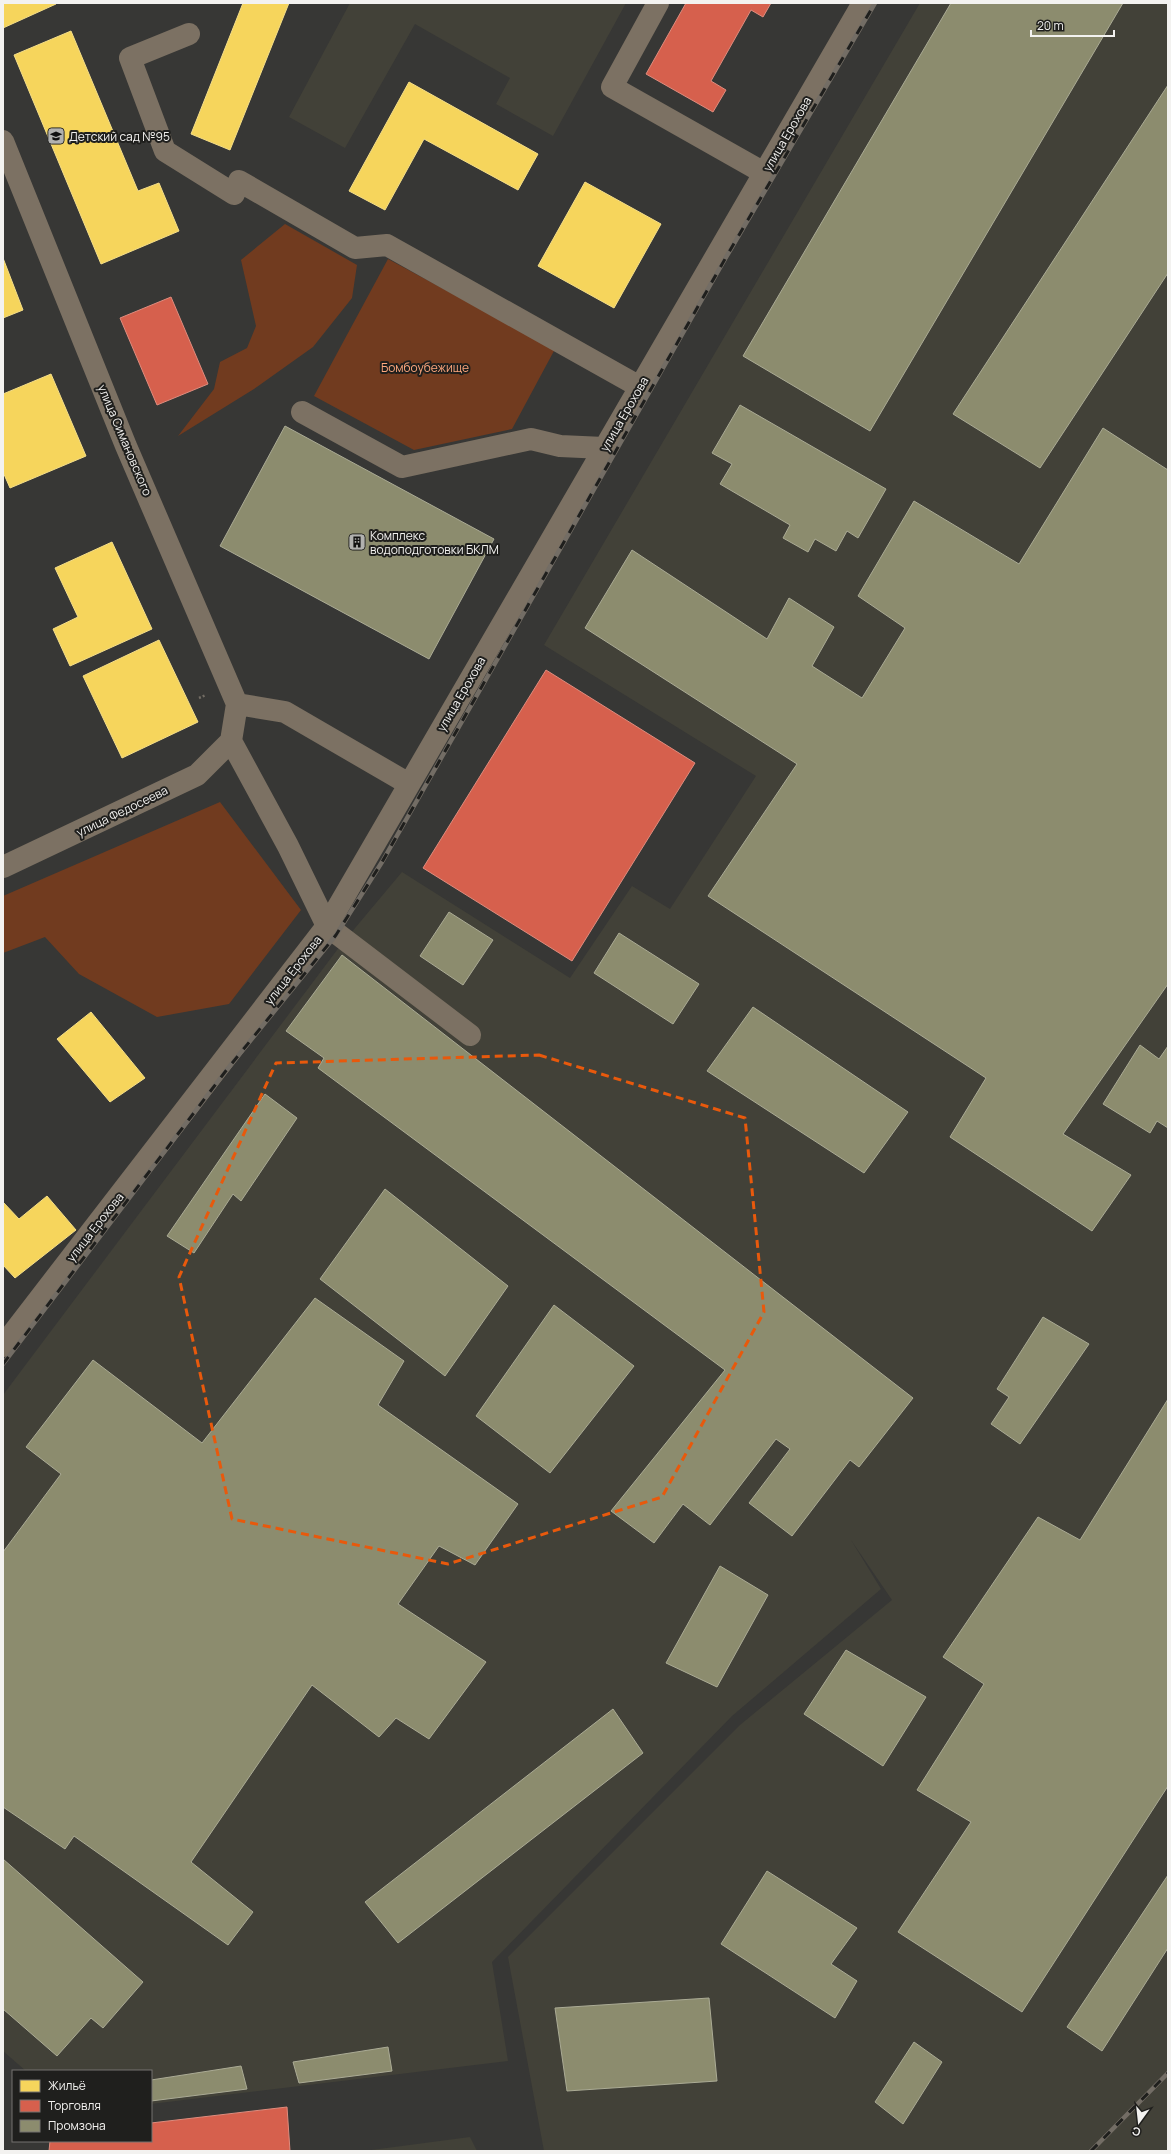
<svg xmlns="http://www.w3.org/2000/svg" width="1171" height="2154" font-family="Manrope,sans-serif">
  <rect width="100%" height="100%" fill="#373735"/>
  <path fill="#424138" d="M350 3H626L553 136 496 104 510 78 415 24 345 148 289 117Z
    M920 3H1168V2151H544L508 1957 740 1725 892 1600 851 1540 881 1589 732 1716 492 1962 508 2061 151 2104V2071H26L3 2051V1395L340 946 402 872 570 978 632 886 670 909 756 776 544 645Z
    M470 2137 477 2151H364Z"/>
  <path fill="#713b1f" d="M285 224 357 265 352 298 313 347 254 389 178 436 214 389 220 362 247 348 256 326 241 260Z
    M388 259 555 349 512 429 414 450 314 396Z
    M220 802 301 910 229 1004 157 1017 79 974 45 937 3 953V896Z"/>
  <path fill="#f6d55c" stroke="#f5de88" d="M3 3H56V4L3 28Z
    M243 3H289L230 150 191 134Z
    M71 31 138 191 159 183 179 231 101 264 14 55Z
    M409 82 538 154 518 190 424 139 385 210 349 191Z
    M585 182 661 224 614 308 538 266Z
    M3 258 23 310 3 318Z
    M51 374 86 456 10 488 3 472V394Z
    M112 542 152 629 70 666 53 629 78 617 55 568Z
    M159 640 198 722 122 758 83 676Z
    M91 1012 145 1078 110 1102 57 1039Z
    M47 1196 76 1230 15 1278 3 1265V1202L19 1219Z"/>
  <path fill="#d6604d" stroke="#df8c7e" d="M686 3H771L763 17 751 10 711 81 726 90 713 112 646 74Z
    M171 297 208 384 157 405 120 318Z
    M546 670 695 763 572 961 423 868Z
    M287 2107 290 2151H49L50 2141H151V2123Z"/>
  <path fill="#8c8c6e" stroke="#abab95" d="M951 3H1123L870 431 743 356Z
    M1168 85V273L1040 468 953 414Z
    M740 405 886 489 858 538 847 531 836 551 815 539 808 552 783 538 790 525 720 484 732 464 712 453Z
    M285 426 494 539 429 659 220 546Z
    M1103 428 1168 470V984L1063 1134 1131 1175 1092 1231 950 1137 986 1078 708 896 797 764 585 628 632 550 767 639 789 598 834 627 812 666 862 698 905 628 858 596 914 501 1019 564Z
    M449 912 493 940 463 985 420 956Z
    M619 933 699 984 673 1024 594 973Z
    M342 955 913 1398 859 1467 850 1460 792 1536 749 1503 790 1449 776 1439 710 1525 683 1504 654 1543 611 1511 725 1370 318 1068 324 1058 286 1031Z
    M753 1007 908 1112 864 1173 707 1071Z
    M1140 1045 1159 1059 1168 1046V1128L1157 1121 1150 1133 1103 1104Z
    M265 1094 297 1118 241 1201 233 1194 194 1253 167 1236Z
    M385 1189 508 1286 445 1376 320 1279Z
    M315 1298 404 1361 378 1405 518 1504 475 1565 439 1546 398 1604 486 1662 429 1739 396 1718 379 1737 312 1685 191 1862 253 1912 228 1945 74 1836 65 1849 3 1807V1552L61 1474 26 1447 93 1360 202 1443Z
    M554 1305 634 1366 550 1473 476 1416Z
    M1043 1317 1089 1344 1020 1444 991 1424 1009 1397 997 1389Z
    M1168 1399V1786L1022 2012 898 1932 971 1822 917 1790 984 1684 943 1657 1038 1517 1080 1540Z
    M720 1566 768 1595 717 1687 666 1663Z
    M846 1650 926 1697 883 1766 804 1714Z
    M613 1709 643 1753 398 1943 365 1902Z
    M3 1859 143 1982 103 2028 91 2018 57 2056 3 2009Z
    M767 1871 857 1928 831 1964 857 1981 835 2018 721 1944Z
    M1168 1875V1948L1102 2051 1067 2027Z
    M709 1998 717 2081 567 2091 555 2008Z
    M914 2042 942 2062 903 2124 875 2102Z
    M388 2047 392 2071 299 2083 293 2062Z
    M241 2066 247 2089 151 2101V2080Z"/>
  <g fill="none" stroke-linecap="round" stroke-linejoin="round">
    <path stroke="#736d64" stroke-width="2.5" stroke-dasharray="2 2" stroke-linecap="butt" d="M199 698 206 695"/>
    <path stroke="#7c7163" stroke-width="22" d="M658 3 612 87 764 173
      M189 34 130 58 165 151 234 194
      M3 141 126 446 237 704 231 741
      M239 181 355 248 387 245 640 387
      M302 412 402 467 531 439 560 446 604 448
      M237 704 285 712 409 784
      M231 741 288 846 327 926 470 1035
      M3 867 197 775 231 741
      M3 1346 327 926 863 3"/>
    <g stroke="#736d65" stroke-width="4.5">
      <path id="rail" d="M3 1364 225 1072 336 935 382 862 725 259 875 3
        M1091 2151 1168 2073"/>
    </g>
    <use href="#rail" stroke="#1f1f1d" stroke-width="3" stroke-dasharray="9" stroke-linecap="butt"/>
  </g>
  <path fill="none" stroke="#e8590c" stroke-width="3" stroke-dasharray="8 5" stroke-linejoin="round" d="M539 1055 745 1118 764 1312 662 1497 448 1564 232 1519 179 1277 276 1063Z"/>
  <defs>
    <g id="school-square" transform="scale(0.9)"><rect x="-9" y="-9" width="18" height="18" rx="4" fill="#b1b1af" stroke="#1f1f1d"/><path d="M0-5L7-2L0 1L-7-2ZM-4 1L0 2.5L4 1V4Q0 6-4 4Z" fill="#111"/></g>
    <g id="building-square" transform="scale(0.9)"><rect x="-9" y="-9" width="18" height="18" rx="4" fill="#b1b1af" stroke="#1f1f1d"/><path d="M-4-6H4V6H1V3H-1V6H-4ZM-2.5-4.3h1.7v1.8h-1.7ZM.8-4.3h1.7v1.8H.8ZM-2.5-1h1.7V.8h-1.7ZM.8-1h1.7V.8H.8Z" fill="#111"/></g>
  </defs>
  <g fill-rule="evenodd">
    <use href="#school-square" x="56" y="136"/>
    <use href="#building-square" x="357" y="542"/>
  </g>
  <g text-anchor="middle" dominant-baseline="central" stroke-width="4" stroke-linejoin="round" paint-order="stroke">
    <g font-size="12" fill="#f3f2f0" stroke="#1f1f1d">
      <text transform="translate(787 134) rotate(-60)">улица Ерохова</text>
      <text transform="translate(624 414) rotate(-60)">улица Ерохова</text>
      <text transform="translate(125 440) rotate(67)">улица Симановского</text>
      <text transform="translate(461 694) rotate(-60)">улица Ерохова</text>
      <text transform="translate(122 811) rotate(-26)">улица Федосеева</text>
      <text transform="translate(293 970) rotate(-52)">улица Ерохова</text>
      <text transform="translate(95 1227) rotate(-52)">улица Ерохова</text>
    </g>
    <g font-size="12" fill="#f3f2f0" stroke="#1f1f1d" text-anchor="start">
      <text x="69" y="136">Детский сад №95</text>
      <text x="370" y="535">Комплекс<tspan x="370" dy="14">водоподготовки БКЛМ</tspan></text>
    </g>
    <g font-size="12" fill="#fea87e" stroke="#1f1f1d">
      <text x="425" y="367">Бомбоубежище</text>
    </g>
  </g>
  <rect width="1171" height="2154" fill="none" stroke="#f3f2f0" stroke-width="8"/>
  <rect x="12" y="2070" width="140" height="72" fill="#1f1f1d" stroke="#747371"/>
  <rect x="20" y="2080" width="20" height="12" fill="#f6d55c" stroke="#747371"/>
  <text x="48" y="2090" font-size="12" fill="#f3f2f0">Жильё</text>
  <rect x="20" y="2100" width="20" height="12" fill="#d6604d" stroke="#747371"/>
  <text x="48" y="2110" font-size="12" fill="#f3f2f0">Торговля</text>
  <rect x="20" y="2120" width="20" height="12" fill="#8c8c6e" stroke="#747371"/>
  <text x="48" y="2130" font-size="12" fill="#f3f2f0">Промзона</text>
  <g transform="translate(1139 2122) rotate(195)" stroke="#1f1f1d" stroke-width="3" paint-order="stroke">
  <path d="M0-3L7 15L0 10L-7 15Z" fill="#f3f2f0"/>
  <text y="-6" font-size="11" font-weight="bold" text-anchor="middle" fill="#f3f2f0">С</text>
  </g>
  <path d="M1031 30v6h83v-6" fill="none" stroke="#f3f2f0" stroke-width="2"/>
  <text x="1037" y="30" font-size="12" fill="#f3f2f0" stroke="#1f1f1d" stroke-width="3" paint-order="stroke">20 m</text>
</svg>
